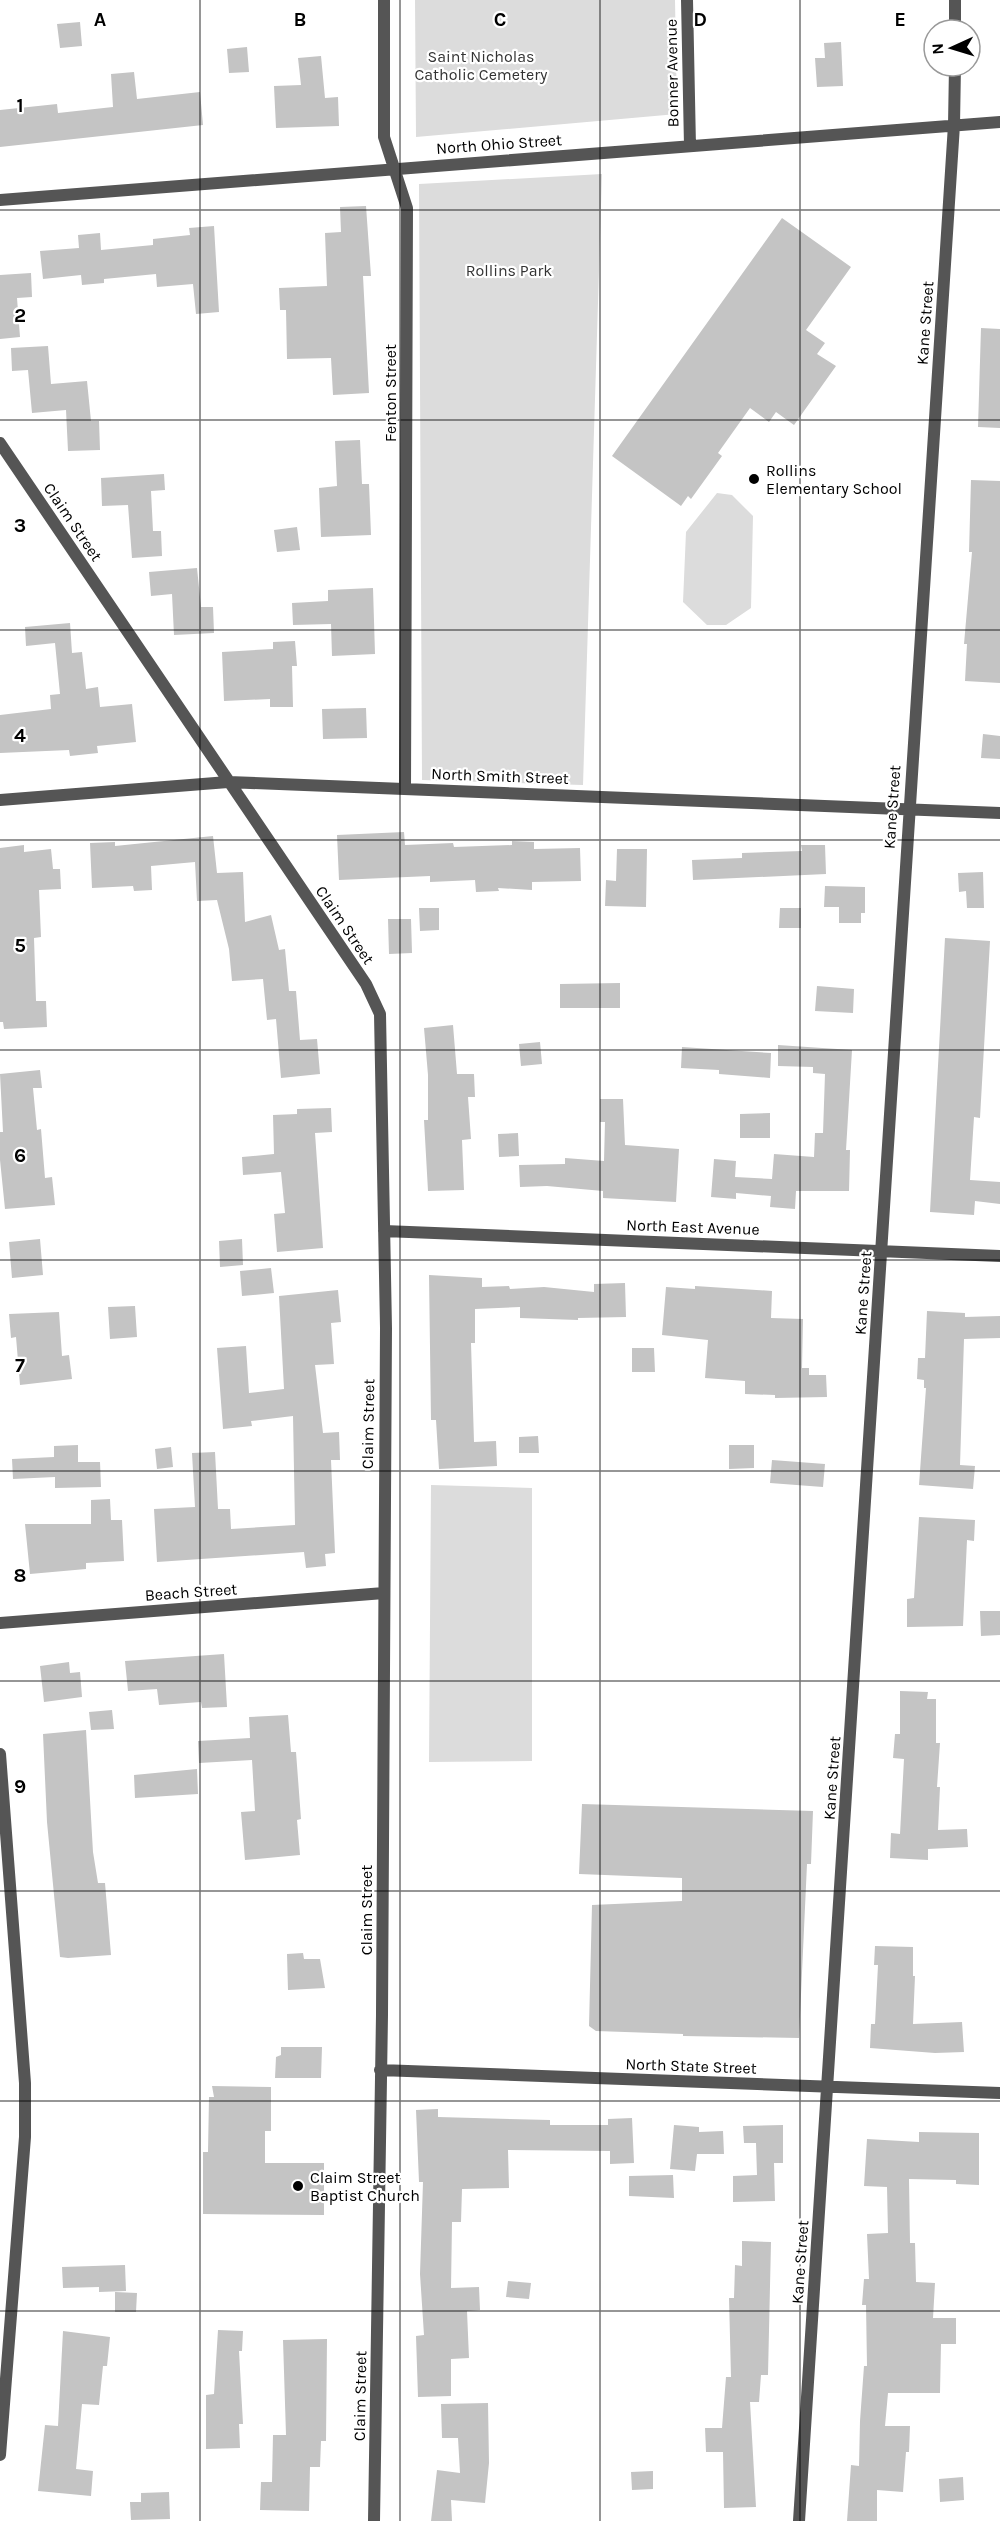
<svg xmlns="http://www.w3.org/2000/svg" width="1000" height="2521" font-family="Karla,sans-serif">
  <rect width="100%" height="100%" fill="#fff"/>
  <path fill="#dcdcdc" d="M415 0H675L677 114 416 137Z
    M602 174 583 785 422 780 419 184Z
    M717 493 732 495 753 516 751 608 726 625H707L683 602 686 532Z
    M431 1485 532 1488V1761L429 1762Z"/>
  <path fill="#c4c4c4" d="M80 22 82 46 60 48 57 24Z
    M841 42 843 86 817 87 815 58H825L824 43Z
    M247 47 249 72 229 73 227 49Z
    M321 56 325 98 338 97 339 126 276 128 274 86 301 85 298 58Z
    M134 72 137 99 200 92 203 125 0 147V110L57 104 58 113 113 107 111 74Z
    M366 206 371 276H363L369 393 333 395 331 358 287 359 286 310H280L279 288 327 286 325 233 341 232 340 207Z
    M782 218 851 267 806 330 825 343 817 354 836 366 794 425 776 412 769 422 750 408 718 453 722 456 691 499 688 496 681 506 612 456Z
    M214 226 219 312 196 314 193 284 157 287 156 274 104 279V283L82 285 81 275 43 279 40 251 79 248 78 235 100 233 101 250 153 245V239L190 235 189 228Z
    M31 273 32 297 17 298 20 337 0 339V275Z
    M981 328 1000 329V428L978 427Z
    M48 346 51 384 87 381 91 421H99L100 450 68 451 66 410 32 413 28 370 12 371 11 348Z
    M360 440 362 484H369L371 535 321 537 319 488 337 486 335 441Z
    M164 474 165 490 151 491 153 531H161L162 556 132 558 128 505 102 506 101 478Z
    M971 480 1000 481V683L965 681 967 644H964L972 552H969Z
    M297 527 300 550 277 552 274 530Z
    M197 568 201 607H213L214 633 174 635 172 594 151 596 149 572Z
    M373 588 375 654 332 656 331 624 293 625 292 603 328 601V590Z
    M70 623 72 653 82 652 86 689 98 687 100 707 132 704 136 742 97 746 98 753 70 756 69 750 0 753V715L51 709 50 695 60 694 55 643 26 646 25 627Z
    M295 641 297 666H292L293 707H270V699L224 701 222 652 273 649V642Z
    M366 708 367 738 323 739 322 709Z
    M983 734 1000 736V759L981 758Z
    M404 832 405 845 453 843 454 847 512 845V841L534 842V849L580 848 581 881 532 882V890L498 888 499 891 476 892 475 880 430 882V876L339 880 337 835Z
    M213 836 217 873 243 872 245 922 271 915 279 950 285 949 289 991H296L300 1040 317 1039 320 1074 281 1078 276 1019 267 1020 263 979 232 981 229 949 217 900 197 901 195 862 151 866 152 890 134 891 133 886 92 888 90 843 115 842V846Z
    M24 845V852L51 849 53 869H60L61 889 39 890 41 937 34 938 36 1001H46L47 1027 4 1029 3 1022H0V848Z
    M801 845H825L826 874 693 880 692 860 742 858V853L802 851Z
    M617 849H647L646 907 605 906 606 880 616 881Z
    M983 872 984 908H967L966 891 959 892 958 873Z
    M825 886 865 887V913H861V923H839V907H824Z
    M419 908H439V930L420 931Z
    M780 908H801V928H779Z
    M388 919H411L412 953 389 954Z
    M945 938 990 941 980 1118 974 1117 970 1180 1000 1182V1204L975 1201 974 1215 930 1212Z
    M620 983V1008H560V984Z
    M817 986 854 989 853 1013 815 1011Z
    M453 1025 457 1074H474L475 1097H468L471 1139 462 1140 464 1190 428 1191 424 1120H428V1075L424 1028Z
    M540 1042 542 1064 521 1066 519 1044Z
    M778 1045 852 1050 846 1150H850L849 1191H796L795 1209 770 1207 771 1196 736 1193V1199L711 1197 714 1159 736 1161 735 1177 772 1179 774 1154 814 1157 815 1133H823L825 1074 813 1073V1067L778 1066Z
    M682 1047 771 1053 770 1078 719 1074V1070L681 1068Z
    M40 1070 42 1088H33L37 1130 41 1129 45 1178 52 1177 55 1205 5 1209 0 1160V1132H3L0 1074Z
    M600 1099H623L625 1145 679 1149 676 1202 603 1198V1191L547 1186 520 1187 519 1165 565 1164V1158L604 1161 605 1122H600Z
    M331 1108 332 1132 315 1133 323 1248 277 1252 274 1214 285 1213 281 1172 243 1175 242 1157 274 1154 273 1115 297 1114V1109Z
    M770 1113V1138H740V1114Z
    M518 1133 519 1156 499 1157 498 1134Z
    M40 1239 43 1275 12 1278 9 1242Z
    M242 1239 243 1265 220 1267 219 1241Z
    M271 1268 274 1293 242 1296 240 1271Z
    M429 1275 482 1278V1287L509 1286 510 1289 544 1287 594 1292V1284L625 1283 626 1317 578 1318V1320L520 1318V1307L475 1309V1343H471L474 1442 496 1441 497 1466 439 1469 436 1420H431Z
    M695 1286 772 1291 771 1318 803 1319 802 1368H809V1375H826L827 1397 775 1398V1395L745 1394V1381L705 1378 708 1340 662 1335 666 1287 695 1289Z
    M338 1290 341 1322 331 1323 334 1364 315 1365 323 1433 339 1432 340 1460H331L335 1553 325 1554 326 1566 306 1568 304 1552 157 1562 154 1509 195 1507 192 1453 215 1452 218 1509H230L231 1529 295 1525 293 1416 251 1421 252 1426 223 1429 217 1348 246 1346 249 1393 284 1389 279 1296Z
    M135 1306 137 1337 110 1339 108 1307Z
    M927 1311 965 1313V1317L1000 1316V1338L964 1339 960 1465 975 1466 973 1489 919 1485 926 1388H924V1380L917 1379 918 1358H925Z
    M59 1312 62 1356 69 1355 72 1379 20 1385 16 1337 11 1338 9 1314Z
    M632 1348H654L655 1372H632Z
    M538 1436 539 1453H519V1437Z
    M78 1445V1462H100L101 1487 55 1488V1477L13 1479 12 1459 54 1457V1446Z
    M729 1445H754V1468L729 1469Z
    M171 1447 173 1467 157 1469 155 1449Z
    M772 1460 825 1464 823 1487 770 1483Z
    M110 1499 111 1520H122L124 1561 86 1563V1569L30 1574 25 1524H91V1500Z
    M919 1517 975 1520 974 1541 967 1540 963 1626 907 1627V1599L914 1598Z
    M980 1611H1000V1635L981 1636Z
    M224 1654 227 1707 202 1708 201 1702 159 1705 157 1689 128 1691 125 1661Z
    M69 1662 70 1673 80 1672 82 1697 44 1702 40 1666Z
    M900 1691 928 1692 927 1699H936V1743H940L937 1787H940L938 1830 967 1829 968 1847 928 1849V1860L890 1858 891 1833 900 1834 904 1759 893 1758 895 1734H900Z
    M112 1710 114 1729 91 1730 89 1712Z
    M288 1715 291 1752H296L301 1819 297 1820 300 1855 245 1860 241 1812 255 1811 252 1760 199 1763 198 1741 250 1738 249 1717Z
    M86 1730 93 1852 98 1883H105L111 1955 68 1958 60 1957 47 1822 43 1734Z
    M197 1769 198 1794 135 1798 134 1775Z
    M582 1804 813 1811 811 1864H807L799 2038 683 2036V2034L596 2031 589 2026 592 1905 682 1901V1878L579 1874Z
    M875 1946 913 1947V1976H915L913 2024 962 2022 964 2052 935 2053 870 2048 871 2024H875L878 1965H874Z
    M303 1953 304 1959H320L325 1988 288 1990 287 1954Z
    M281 2047H322L321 2078H275L276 2057 281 2055Z
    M212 2086 271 2087V2131H265V2163H324V2215L203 2214V2152H208L209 2097H214Z
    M438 2109V2117L550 2120V2125H608V2119L632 2118 634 2163 610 2164V2151L508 2150 509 2188 462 2189 461 2222H452L451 2288 479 2287 480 2310 467 2311 469 2358 451 2359V2396L418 2397 416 2336 424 2335 420 2274 423 2182H419L416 2110Z
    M674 2125 699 2127V2132L723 2131 724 2154H697L695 2171 670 2169Z
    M783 2125V2163H774L775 2201 733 2202V2176L757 2175 756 2143H744L743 2126Z
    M919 2132 979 2133V2185L956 2184V2180L909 2179 910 2243H915L916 2282 935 2283 933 2318H956V2344H941L940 2393H888L885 2426H910L909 2452H906L903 2492 877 2490V2521H847L851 2465 859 2466 860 2421 864 2366H867L866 2305H862L864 2279H869L867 2234 888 2233 887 2187 864 2186 867 2139 919 2142Z
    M673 2175 674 2198 629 2196V2176Z
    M742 2241 771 2242 768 2375H761L759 2402H750L756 2507 724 2508 723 2452H706L705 2428H722L726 2377H731L729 2298H734L735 2265 742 2266Z
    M125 2265 126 2291 99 2292V2287L63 2288 62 2267Z
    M508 2281 531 2283 529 2299 506 2297Z
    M115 2292 137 2293 136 2312H115Z
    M218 2330 243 2331 242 2351H239L243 2424H239L240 2448 206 2449V2395L214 2394Z
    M63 2331 110 2337 107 2366H103L99 2405 82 2404 76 2469 93 2471 91 2496 38 2491 45 2425 58 2426Z
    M327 2339 326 2441H321L320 2467H310L309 2511 260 2510 261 2482H272L273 2435H286L283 2340Z
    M488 2403 489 2463 485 2503 451 2500 452 2521H431L437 2470 460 2473 458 2438H442L441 2404Z
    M653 2471V2489L632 2490 631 2472Z
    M963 2477 964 2500 940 2502 939 2479Z
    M169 2492 170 2519 131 2520 130 2502H141V2493Z"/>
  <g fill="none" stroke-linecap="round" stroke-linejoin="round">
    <path stroke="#555" stroke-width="12" d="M384 0V137L407 208 405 789
      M687 0 690 146
      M955 30V0
      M0 200 1000 122
      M0 443 366 984 380 1014 386 1328 382 2015 374 2521
      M0 800 228 782 1000 813
      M384 1231 1000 1256
      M0 1623 384 1593
      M0 1754 25 2083V2137L0 2455
      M380 2070 1000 2093
      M799 2521 954 125 955 66"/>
  </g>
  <path fill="none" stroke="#000" stroke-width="1.5" stroke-opacity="0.55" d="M200 0V2521M400 0V2521M600 0V2521M800 0V2521M0 210H1000M0 420H1000M0 630H1000M0 840H1000M0 1050H1000M0 1260H1000M0 1471H1000M0 1681H1000M0 1891H1000M0 2101H1000M0 2311H1000"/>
  <g fill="#000" stroke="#fff" stroke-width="2">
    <circle cx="754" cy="479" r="6"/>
    <circle cx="298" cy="2186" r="6"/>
  </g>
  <g text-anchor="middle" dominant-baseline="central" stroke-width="4.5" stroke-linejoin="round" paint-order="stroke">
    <g font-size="16" fill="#333" stroke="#fff">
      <text x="481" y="56">Saint Nicholas<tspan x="481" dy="18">Catholic Cemetery</tspan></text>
      <text x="509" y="270">Rollins Park</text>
    </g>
    <g font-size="16" fill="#000" stroke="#fff">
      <text transform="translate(672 73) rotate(-91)">Bonner Avenue</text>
      <text transform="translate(499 144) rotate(-4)">North Ohio Street</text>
      <text transform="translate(925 323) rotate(-86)">Kane Street</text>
      <text transform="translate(390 393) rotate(-90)">Fenton Street</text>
      <text transform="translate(73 522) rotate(56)">Claim Street</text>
      <text transform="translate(500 776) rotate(2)">North Smith Street</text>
      <text transform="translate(892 807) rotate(-86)">Kane Street</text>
      <text transform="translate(345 925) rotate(56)">Claim Street</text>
      <text transform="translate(693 1227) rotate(2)">North East Avenue</text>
      <text transform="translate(863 1293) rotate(-86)">Kane Street</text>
      <text transform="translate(368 1424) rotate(-89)">Claim Street</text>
      <text transform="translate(191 1592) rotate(-4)">Beach Street</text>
      <text transform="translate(832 1778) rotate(-86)">Kane Street</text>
      <text transform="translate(366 1910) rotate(-90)">Claim Street</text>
      <text transform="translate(691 2066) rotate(2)">North State Street</text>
      <text transform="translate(800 2262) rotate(-86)">Kane Street</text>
      <text transform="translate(360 2396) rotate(-89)">Claim Street</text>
    </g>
    <g font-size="16" fill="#000" stroke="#fff" text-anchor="start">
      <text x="766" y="470">Rollins<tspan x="766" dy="18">Elementary School</tspan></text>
      <text x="310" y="2177">Claim Street<tspan x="310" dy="18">Baptist Church</tspan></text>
    </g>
  </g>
  <g font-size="20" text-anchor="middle" font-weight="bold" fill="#000" stroke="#fff" stroke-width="4.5" stroke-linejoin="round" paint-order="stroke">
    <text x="100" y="26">A</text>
    <text x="300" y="26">B</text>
    <text x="500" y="26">C</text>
    <text x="700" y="26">D</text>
    <text x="900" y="26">E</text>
    <text x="20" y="112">1</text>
    <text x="20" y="322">2</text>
    <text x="20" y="532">3</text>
    <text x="20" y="742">4</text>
    <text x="20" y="952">5</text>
    <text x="20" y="1162">6</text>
    <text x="20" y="1372">7</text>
    <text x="20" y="1582">8</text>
    <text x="20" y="1793">9</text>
  </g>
  <g transform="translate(952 48) rotate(266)"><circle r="28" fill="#ffffff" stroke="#999999" stroke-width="1.5"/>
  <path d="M0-4.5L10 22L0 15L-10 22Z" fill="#000000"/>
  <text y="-9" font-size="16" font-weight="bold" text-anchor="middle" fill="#000000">N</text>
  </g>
</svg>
